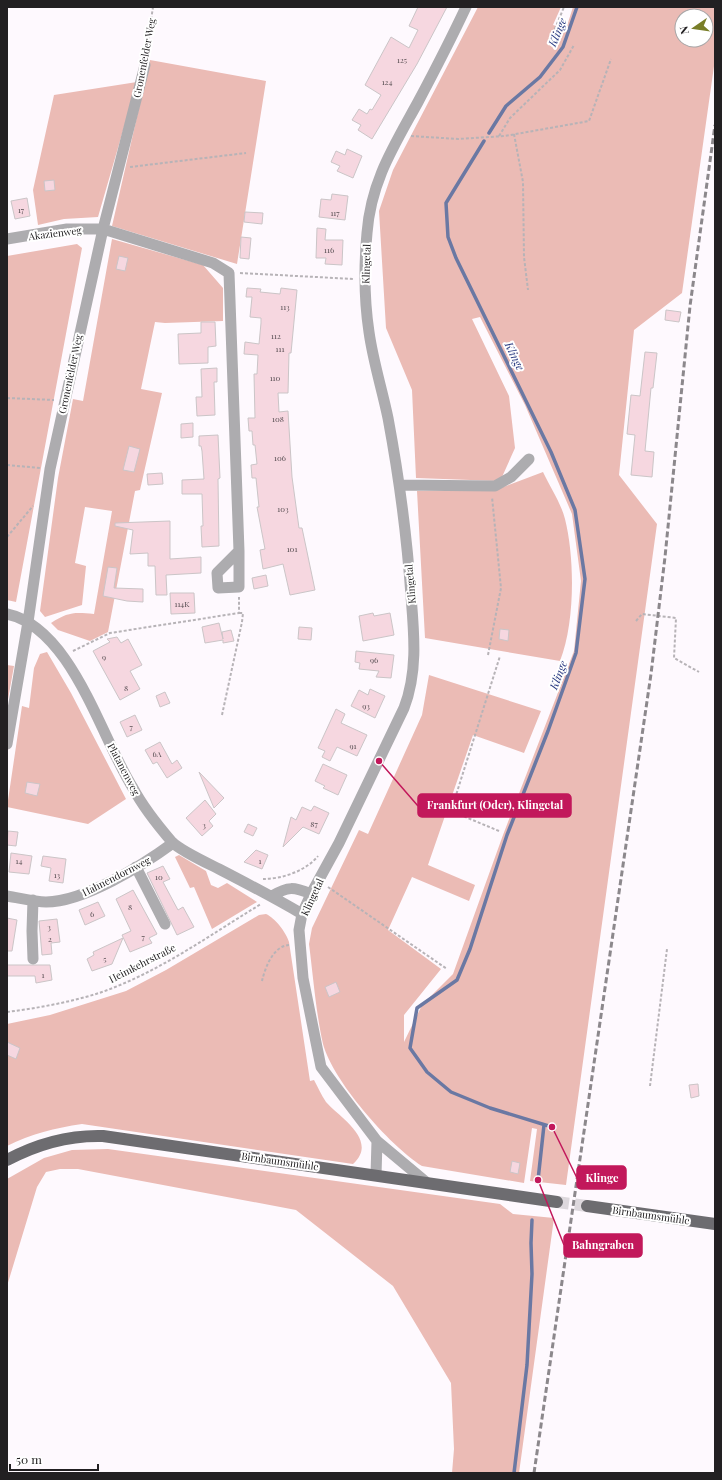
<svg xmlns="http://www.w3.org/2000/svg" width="722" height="1480" font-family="'Playfair Display',serif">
  <rect width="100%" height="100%" fill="#fef9fe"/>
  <path fill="#ebbbb5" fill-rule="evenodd" d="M478 7H561L553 25 566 29 573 7H715V59L682 293 634 330 619 475 657 524 566 1185 530 1181 537 1129 532 1128 524 1183 422 1166C389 1145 333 1081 323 1044 316 1013 313 975 309 944L312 928 359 830 368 834 422 715 429 675 541 711 524 753 473 735 428 865 475 885 469 901 412 877 388 930 441 969 404 1015V1042L422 1005 453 974 503 835 574 651 581 581 572 514 525 405 480 317 472 319 509 396 515 448 502 477 498 481 416 478 412 390 386 328 379 211 393 170ZM682 16H706V40H682Z
    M150 60 266 81 237 264 112 226Z
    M137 82 98 217 64 219 38 225 33 190 54 95Z
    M112 239 203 265 223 288V321L165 323 155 322 141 389 162 393 140 490 135 491 108 632 90 641 58 630 51 623C68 612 74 612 94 614L112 511 85 507 75 563 86 566 82 605 45 617 40 611 58 478 73 399 83 401Z
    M77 244 82 248 16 602 7 600V256Z
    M543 472C550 487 561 503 565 519 575 559 575 623 560 661L425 638 417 491 495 490Z
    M47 652 71 693 126 799 88 824 7 807 22 706 29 708 34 668 40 654Z
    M7 665 14 666 7 705Z
    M179 855 206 871 211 885 218 888 227 883 257 902 212 929 194 887 190 888 175 857Z
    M266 914C275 918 286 932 289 942L310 1081 314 1080C318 1087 321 1095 326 1102 340 1118 379 1140 353 1164L82 1124C55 1128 31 1134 7 1146V1024L50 1015 126 991 166 970 259 915Z
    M108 1149 500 1204 513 1214 554 1218 519 1473H452L454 1449 451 1383 393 1286 296 1210 78 1169H60L46 1172 37 1187 7 1286V1179L44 1158 72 1150Z"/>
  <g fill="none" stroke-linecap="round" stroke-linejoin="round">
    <path stroke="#6a78a3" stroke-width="3.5" d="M489 133 506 106 540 77 563 47 577 7
      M484 141 446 203 448 237 456 258 551 452 575 510 585 579 576 653 548 731 507 835 470 949 457 980 417 1008 410 1048 427 1072 451 1092 490 1108 552 1127
      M538 1180 544 1125
      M514 1473 527 1365 532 1274 531 1243 532 1220"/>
  </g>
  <path fill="#f6d7e0" stroke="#cbc5c7" d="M418 7H447L417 64 372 139 358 130 361 125 352 120 359 109 367 114 370 109 372 110 381 95 365 85 391 37 409 48 418 30 409 26Z
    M347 149 362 156 353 178 337 171 340 166 331 162 336 151 345 155Z
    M54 180 55 190 45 191 44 181Z
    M332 194 348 196 345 220 319 217 321 199 331 200Z
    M27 198 30 216 15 219 11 201Z
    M245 212 263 213 262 224 244 222Z
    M317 228 326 229 325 240H343L342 265 325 264 326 258H316Z
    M241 237 251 238 249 259 240 258Z
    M119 256 128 258 125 271 116 269Z
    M247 288 261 289 260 292 280 294 281 288 297 290 291 353H289L288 393H278L279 412 288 411 292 477 299 528H302L315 590 290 595 283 564 263 569 260 550 265 549 257 507H259L256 478H252L251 465 257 464 255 445H253L252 431H249L248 418H255L254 374H257L258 355 244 354 245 342 259 344 261 323V318L250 317 252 297H246Z
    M666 310 681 312 679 322 665 320Z
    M201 322H215L216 346 208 347V363L179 364 178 334 201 333Z
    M645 352 657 353 653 388H651L645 451 654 452 652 477 631 475 635 435 627 434 631 395 640 396Z
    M217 368V382H214L215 415 197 416 196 397H202L201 369Z
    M193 423V437L181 438V424Z
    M218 435 220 478 218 479 219 546 202 547 201 526H203L202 494H182V480L204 479 202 451 201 446H199V436Z
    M129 446 140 449 134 472 123 470Z
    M162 473 163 484 148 485 147 474Z
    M170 521V559L201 557V573L166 575 167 595H156L155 566H148V553L130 554 133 530 115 526V523Z
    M108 567 117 568 114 588 143 589V602L127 601 103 596Z
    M266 575 268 586 254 589 252 578Z
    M170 593H194L195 613 171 614Z
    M373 613 374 616 390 613 394 635 363 641 359 616Z
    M219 623 223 639 222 632 231 630 234 641 223 643V640L205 643 202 627Z
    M299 627 312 628 311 640 298 639Z
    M500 629 509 630 508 641 499 639Z
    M117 637 121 643 128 639 142 665 130 671 140 689 120 700 93 651 110 642 107 639Z
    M356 651 394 655 391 678 376 677 379 671 359 669 360 663 355 662Z
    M370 689 385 696 375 718 351 706 359 690 368 695Z
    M165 692 170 703 160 707 156 696Z
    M336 709 345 714 341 723 367 735 357 756 337 747 330 761 322 757 325 751 318 748Z
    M135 715 142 730 127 737 120 722Z
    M160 742 172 764 177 760 182 768 167 778 157 762 153 764 145 750Z
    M323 764 347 775 338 795 323 788 325 786 315 781Z
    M199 772 224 798 214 808Z
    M27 782 40 784 37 796 25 793Z
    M205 800 216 814 209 821 213 826 202 836 186 818Z
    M314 806 329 813 319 834 303 827 283 847 291 817 296 820 302 807 311 811Z
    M248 824 257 828 253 836 244 832Z
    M8 831 18 832 16 846 7 845Z
    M256 850 268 855 262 869 244 862Z
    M11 853 32 856 29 874 9 872Z
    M43 856 66 859 63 883 49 881 51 868 41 866Z
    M163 866 170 879 163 882 178 910 183 907 194 927 177 935 147 873Z
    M133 890 157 934 149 938 152 943 130 952 122 935 131 931 116 899Z
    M98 902 105 916 85 925 79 910Z
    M7 918 17 920 12 951H7Z
    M57 919 60 942 51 943 52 954 42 955 39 921Z
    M123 938 112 964 92 971 87 959 94 955 93 952Z
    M7 965H50L52 980 36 983 35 976H7Z
    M336 982 340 992 329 997 325 987Z
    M7 1042 20 1048 16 1059 7 1055Z
    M698 1084 699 1096 691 1098 689 1085Z
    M512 1161 520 1163 518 1174 510 1172Z"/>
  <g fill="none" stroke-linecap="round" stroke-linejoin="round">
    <path stroke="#ddd8dd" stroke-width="12" stroke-dasharray="12 6" stroke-linecap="butt" d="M557 1202 587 1206"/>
    <path stroke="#b7b3b7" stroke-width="2" stroke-dasharray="3 2" stroke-linecap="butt" d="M549 43 564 7
      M146 54 153 7
      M514 134 523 182 524 257 528 290
      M411 136 458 139 505 136 589 121 611 59
      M499 136 510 118 560 70 574 45
      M130 167 246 153
      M240 273 354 279
      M7 398 54 400
      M7 465 40 468
      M7 537 33 506
      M636 621 642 614 676 618 674 658 699 672
      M73 651 110 633 239 613V597
      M488 655 501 588 492 497
      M222 715 242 622 243 613H239
      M499 831 451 811 500 656
      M263 879C282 879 306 871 318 856
      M328 887 447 969
      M262 981C265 968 273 946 289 945
      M7 1012C38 1008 72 1002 102 992 159 972 210 935 261 904
      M650 1086 667 949"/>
    <path stroke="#adacaf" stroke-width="11" d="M7 239 67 229H103L213 263 229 273 239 551 217 573 218 588 239 587V551
      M400 485 495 486 511 477 529 459
      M7 614C72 628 101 738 133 788 142 805 160 828 172 842 181 851 207 863 219 869 248 884 275 898 302 914
      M7 744 28 622 50 469 103 229 145 65
      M136 867 165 924
      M7 896C20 898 34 902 46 902 84 902 143 865 173 843
      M272 896C288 886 294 887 311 894
      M33 959 32 931 33 900
      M376 1175 377 1141
      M426 1182 377 1141 321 1067 303 978 299 930 302 914 311 894 339 843 404 708C418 672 414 633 411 596 407 536 399 477 388 418 382 389 373 361 369 332 364 299 364 266 367 233 371 181 394 146 418 102 435 70 451 39 466 7"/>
    <path stroke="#6d6c70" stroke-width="12" d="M7 1160C37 1144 69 1135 103 1136L557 1202
      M587 1206 715 1224"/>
    <path stroke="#8c888c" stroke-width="3" stroke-dasharray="6 3" stroke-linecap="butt" d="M534 1473 651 674 665 557 690 306 715 125"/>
  </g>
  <g text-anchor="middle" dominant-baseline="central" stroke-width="4" stroke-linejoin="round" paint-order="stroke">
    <g font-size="8" fill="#574e52">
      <text x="402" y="59">125</text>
      <text x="387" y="81">124</text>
      <text x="21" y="209">17</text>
      <text x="335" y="212">117</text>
      <text x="329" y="249">116</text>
      <text x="285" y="306">113</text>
      <text x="276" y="335">112</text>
      <text x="280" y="348">111</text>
      <text x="275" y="377">110</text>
      <text x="278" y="418">108</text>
      <text x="280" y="457">106</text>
      <text x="283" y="508">103</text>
      <text x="292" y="548">101</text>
      <text x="182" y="603">114K</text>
      <text x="104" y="656">9</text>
      <text x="374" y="659">96</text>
      <text x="126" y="687">8</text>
      <text x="366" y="705">93</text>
      <text x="131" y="726">7</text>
      <text x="353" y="745">91</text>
      <text x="157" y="753">6A</text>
      <text x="314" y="823">87</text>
      <text x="204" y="824">3</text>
      <text x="19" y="860">14</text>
      <text x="260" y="860">1</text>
      <text x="57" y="874">13</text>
      <text x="159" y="876">10</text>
      <text x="130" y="906">8</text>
      <text x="92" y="913">6</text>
      <text x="49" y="926">3</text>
      <text x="143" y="936">7</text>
      <text x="50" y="938">2</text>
      <text x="105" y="958">5</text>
      <text x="43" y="974">1</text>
    </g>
    <g font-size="10" fill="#222022" stroke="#fff">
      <text transform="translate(144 58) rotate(-79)">Gronenfelder Weg</text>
      <text transform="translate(55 233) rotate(-7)">Akazienweg</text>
      <text transform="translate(366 264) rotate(-88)">Klingetal</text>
      <text transform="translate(70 374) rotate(-78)">Gronenfelder Weg</text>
      <text transform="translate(410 584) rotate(-95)">Klingetal</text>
      <text transform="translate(124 769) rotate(62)">Platanenweg</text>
      <text transform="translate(116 876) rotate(-27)">Hahnendornweg</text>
      <text transform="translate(312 897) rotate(-65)">Klingetal</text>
      <text transform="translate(142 963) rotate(-27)">Heimkehrstraße</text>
      <text transform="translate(280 1161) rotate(8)">Birnbaumsmühle</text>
      <text transform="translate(651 1215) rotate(8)">Birnbaumsmühle</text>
    </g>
    <g font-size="11" font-style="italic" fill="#293a81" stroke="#fff">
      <text transform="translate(557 32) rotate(-67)">Klinge</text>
      <text transform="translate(515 356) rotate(64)">Klinge</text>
      <text transform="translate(558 675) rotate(-69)">Klinge</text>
    </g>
  </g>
  <path fill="none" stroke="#c2185b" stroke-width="1.5" d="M379 761L418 806M552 1127L577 1178M538 1180L564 1245"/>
  <g fill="#c2185b" stroke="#fff" stroke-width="1.5">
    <circle cx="379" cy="761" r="4"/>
    <circle cx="552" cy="1127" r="4"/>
    <circle cx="538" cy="1180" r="4"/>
  </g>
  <g fill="#c2185b" stroke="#c2185b" stroke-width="1.5">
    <rect x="418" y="794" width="153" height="23" rx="4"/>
    <rect x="577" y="1166" width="49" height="23" rx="4"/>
    <rect x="564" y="1234" width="78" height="23" rx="4"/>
  </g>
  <g font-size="11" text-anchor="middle" font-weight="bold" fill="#fff">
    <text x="495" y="809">Frankfurt (Oder), Klingetal</text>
    <text x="602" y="1182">Klinge</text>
    <text x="603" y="1249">Bahngraben</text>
  </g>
  <rect width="722" height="1480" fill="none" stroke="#222022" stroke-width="16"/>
  <g transform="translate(694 28) rotate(257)"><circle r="19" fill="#ffffff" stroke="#a7a6a7"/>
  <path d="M0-3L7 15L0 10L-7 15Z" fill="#797e28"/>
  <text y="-6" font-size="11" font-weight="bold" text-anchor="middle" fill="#222022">N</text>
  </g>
  <path d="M10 1464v6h88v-6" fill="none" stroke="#222022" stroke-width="2"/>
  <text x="16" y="1464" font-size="12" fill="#222022" stroke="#ffffff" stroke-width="3" paint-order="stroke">50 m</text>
</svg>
